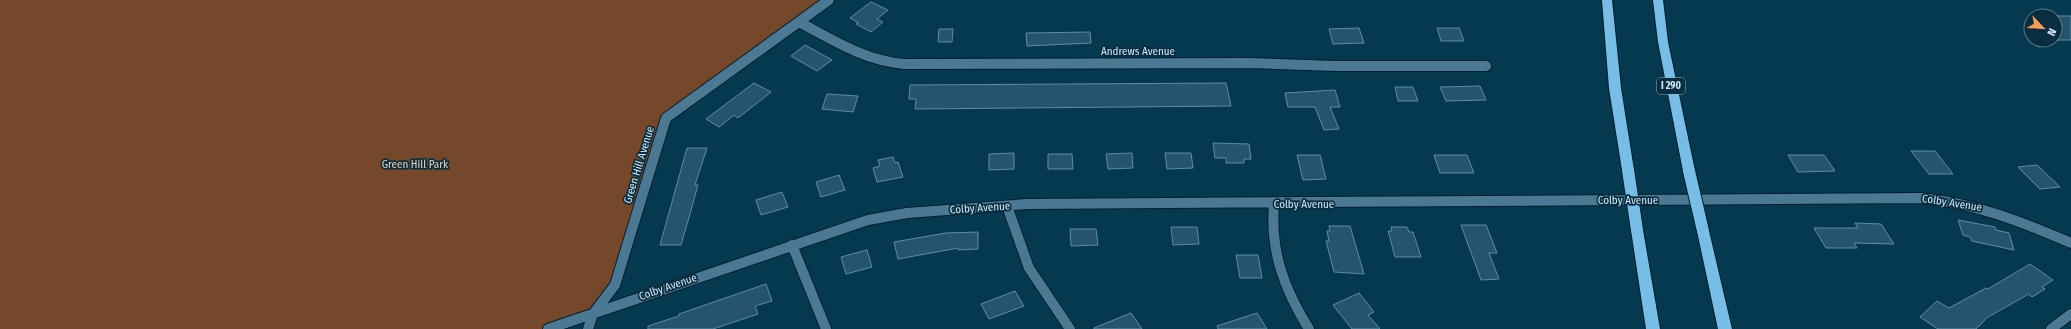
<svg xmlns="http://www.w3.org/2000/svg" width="2071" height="329" font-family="'Fira Sans Condensed',sans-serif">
  <rect width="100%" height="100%" fill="#053950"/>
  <path fill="#744829" d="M0 0H830L666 118 615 285 593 314 548 329H0Z"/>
  <path fill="#26546d" stroke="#5e8da7" d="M871 2 888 10 877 19 883 22 871 32 856 24 859 23 850 18Z
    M2055 16H2071V40H2055Z
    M1359 28 1364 43 1333 44 1329 29Z
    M1437 28H1459L1464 41H1441Z
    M939 29H953L952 42H938Z
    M1090 32 1091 43 1027 46 1026 33Z
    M805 45 832 60 817 71 791 56Z
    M754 83 771 92 738 118 734 115 719 127 706 119Z
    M1226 83 1231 106 915 109 916 99H909L910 85Z
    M1480 86 1486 100 1446 101 1440 87Z
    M1395 87H1413L1418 101H1398Z
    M1335 90 1340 107H1330L1339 129 1324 130 1315 107H1288L1285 93Z
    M827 94 858 96 853 112 822 109Z
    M1213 143 1249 144 1251 159H1244V163H1226V158H1215Z
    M687 148H707L695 185H698L688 221 681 245H660Z
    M1911 151H1935L1953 174H1929Z
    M1014 153V169L989 170V154Z
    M1132 153 1133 168 1108 169 1106 154Z
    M1165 153H1191L1193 168 1167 169Z
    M1048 154H1072L1073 169H1048Z
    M1297 155H1320L1326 179 1303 180Z
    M1434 155H1467L1474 173H1440Z
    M1788 155H1824L1835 171 1798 172Z
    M893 157 895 163 898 162 903 177 877 182 873 168 880 166 878 160Z
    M2037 165 2060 187 2040 189 2018 167Z
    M839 175 845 190 821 197 816 182Z
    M782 192 788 207 761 215 756 200Z
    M1958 220 1995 227 1996 230 2009 233 2014 250 1972 241 1970 237 1963 235Z
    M1855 223 1881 224 1894 244 1854 243 1857 248H1826L1814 228H1858Z
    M1461 225H1486L1497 253H1489L1499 279 1481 280Z
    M1329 226H1350L1364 274 1334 272 1326 241H1329L1327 231H1330Z
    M1171 227H1197L1199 244 1173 245Z
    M1391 227H1407L1409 232H1413L1421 257H1395L1388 231H1392Z
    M1070 229H1096L1098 245 1071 246Z
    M978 232V249L958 250V248L898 259 894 242 946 233Z
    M867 250 872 267 846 274 841 257Z
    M1236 255H1258L1262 278H1240Z
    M2030 264 2053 280 2042 287 2045 289 2032 297 2029 294 1988 317 1976 329H1938L1920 317 1937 301 1949 308 1986 288 1988 289Z
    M766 284 772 301 755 306 758 314 713 329H648V326L679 316V314Z
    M1015 291 1024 306 989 319 981 304Z
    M1359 293 1374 312 1368 315 1380 329H1352L1333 305Z
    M1131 313 1142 329H1094V328Z
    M1257 313 1267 329H1218L1217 326Z"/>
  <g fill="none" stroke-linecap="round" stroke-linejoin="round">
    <g stroke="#001f30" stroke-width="12">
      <path id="minor" d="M799 22C833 40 865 61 904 64L1249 63 1336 66H1486
        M1274 204C1270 251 1284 289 1309 329
        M1007 206 1029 268 1070 329
        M792 245 826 329
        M548 329 868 220 907 213 1027 204 1921 198C1975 203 2022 222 2071 243
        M588 329 593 314 615 285 666 118 829 0
        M2051 329 2071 314"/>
    </g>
    <g stroke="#001f30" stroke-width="2">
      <path id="highway" d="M1602 0H1612L1621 88 1634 170 1632 173H1624L1622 170 1609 88Z
        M1653 0H1663L1668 42 1695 171 1693 174H1685L1683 171 1658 42Z
        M1637 225 1641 227 1643 230 1660 329H1646L1631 230 1633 227Z
        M1703 226 1707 228 1709 231 1732 329H1718L1697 231 1699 228Z"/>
    </g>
    <use href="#minor" stroke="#4b7993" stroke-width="10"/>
    <use href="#highway" fill="#77bde5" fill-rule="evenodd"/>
    <g stroke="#001f30" stroke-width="14" stroke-linecap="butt">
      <path id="highway-bridge" d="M1628 170 1637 230
        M1689 171 1703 231"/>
    </g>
    <use href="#highway-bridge" stroke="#77bde5" stroke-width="12"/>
  </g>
  <g text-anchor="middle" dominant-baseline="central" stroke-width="3.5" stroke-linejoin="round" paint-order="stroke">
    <rect fill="#092e40" stroke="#94b0c0" stroke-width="1" x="1657" y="78" width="28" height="16" rx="3"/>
    <g font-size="10" font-weight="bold" fill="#d0e8f7">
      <text x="1671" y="86">I 290</text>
    </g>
    <g font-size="11" fill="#d0e8f7" stroke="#092e40">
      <text x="1138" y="51">Andrews Avenue</text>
      <text transform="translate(639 165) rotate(-73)">Green Hill Avenue</text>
      <text x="1628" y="200">Colby Avenue</text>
      <text transform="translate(1952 203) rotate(9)">Colby Avenue</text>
      <text x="1304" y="204">Colby Avenue</text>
      <text transform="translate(980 208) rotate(-4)">Colby Avenue</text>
      <text transform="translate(668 287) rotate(-19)">Colby Avenue</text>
    </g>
    <g font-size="11" fill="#f3d1bc" stroke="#092e40">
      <text x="415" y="164">Green Hill Park</text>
    </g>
  </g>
  <g transform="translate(2043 28) rotate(115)"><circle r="19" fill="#092e40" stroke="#597889"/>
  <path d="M0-3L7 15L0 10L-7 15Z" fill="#fd9c56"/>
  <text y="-6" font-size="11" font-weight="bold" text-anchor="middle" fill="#d0e8f7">N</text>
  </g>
</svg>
